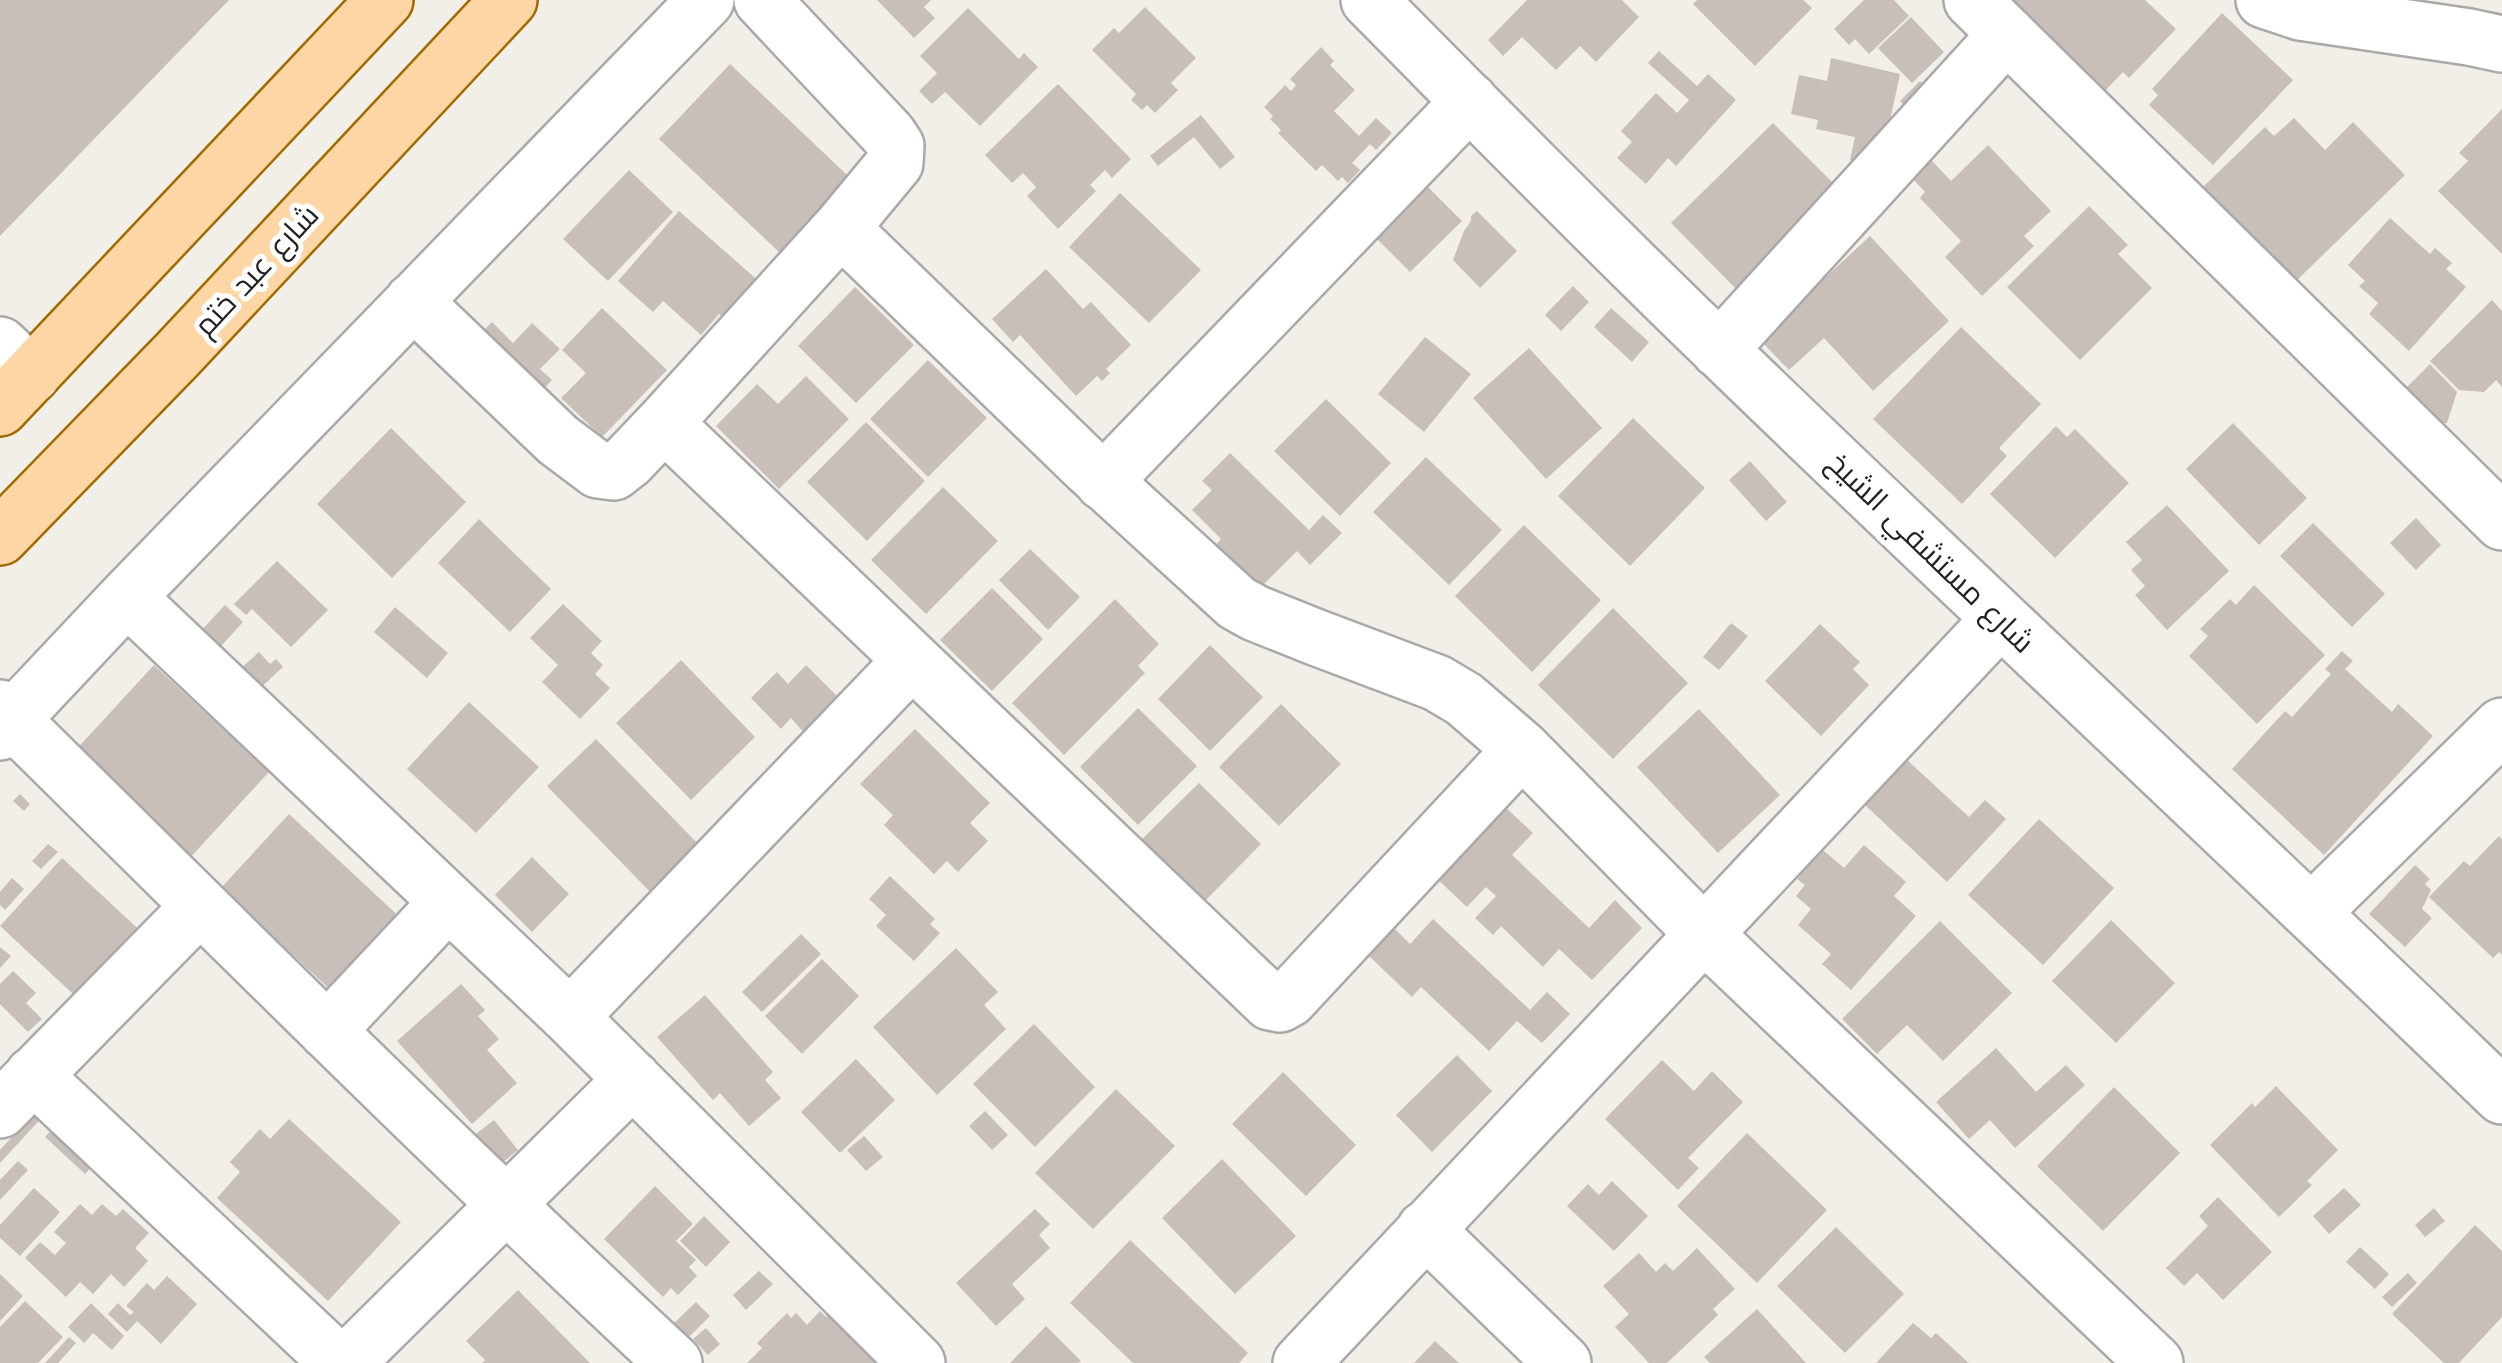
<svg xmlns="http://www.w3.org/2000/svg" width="2502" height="1363" font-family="'Work Sans',Cairo,sans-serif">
  <rect width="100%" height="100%" fill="#f2efe9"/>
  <path fill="#c7bfb8" d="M0 0H229L0 236Z
    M877 0H931L924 7 935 18 914 38Z
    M1527 0H1622L1639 17 1596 62 1580 46 1556 70 1522 37 1503 56 1488 40Z
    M1697 0H1803L1812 8 1755 66 1693 4Z
    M1864 0H1894L1909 16 1869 54 1855 39 1849 45 1834 29Z
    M2001 0H2145L2176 29 2129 78 2123 72 2101 95Z
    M1145 7 1196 58 1171 83 1178 90 1155 113 1147 105 1142 110 1131 100 1136 94 1092 50 1114 28 1119 33Z
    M968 8 1019 59 1024 53 1038 67 980 126 945 92 932 104 919 91 937 73 920 56Z
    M2222 13 2293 80 2213 165 2149 105 2158 95 2152 89Z
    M1911 17 1944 52 1912 83 1878 48Z
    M1321 47 1334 61 1330 65 1355 90 1334 111 1359 136 1376 118 1392 133 1376 150 1370 144 1352 163 1360 170 1348 183 1342 177 1338 181 1322 165 1316 171 1278 133 1281 130 1270 119 1273 116 1264 107 1285 85 1291 91 1296 85 1290 79Z
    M1659 51 1697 86 1708 74 1736 100 1676 166 1668 158 1646 184 1617 158 1632 142 1621 131 1656 93 1677 113 1689 100 1648 63Z
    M1831 58 1900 74 1885 144 1872 165 1850 160 1855 137 1816 129 1818 120 1791 114 1799 75 1827 81Z
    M730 64 864 191 794 266 659 139Z
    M1920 81 1935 96 1914 116 1900 101Z
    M1058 84 1131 159 1112 178 1105 170 1090 185 1096 191 1058 229 1027 196 1036 187 1023 173 1012 183 985 155Z
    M2502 109V254L2438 191 2468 161 2459 153Z
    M1201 115 1235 157 1220 169 1194 137 1158 166 1150 156Z
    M2294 118 2325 150 2353 122 2405 175 2293 284 2201 189 2265 127 2274 136Z
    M1773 123 1834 184 1806 212 1824 229 1750 303 1671 223Z
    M1988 145 2051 211 2024 236 2034 246 1982 296 1945 257 1961 241 1920 198 1925 192 1912 178 1931 160 1951 181Z
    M629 170 673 212 608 281 563 239Z
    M1428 187 1462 221 1410 272 1376 238Z
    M1120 193 1201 270 1149 323 1069 247Z
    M2089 206 2128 245 2118 254 2152 288 2080 360 2007 287Z
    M679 211 770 291 737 329 719 314 701 335 663 301 653 312 618 281Z
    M1477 211 1517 251 1480 288 1453 260 1464 231 1471 221V216Z
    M2390 218 2430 254 2435 248 2452 263 2446 269 2466 287 2409 351 2369 314 2378 303 2359 286 2365 281 2348 265Z
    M1870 236 1949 321 1873 391 1824 338 1789 370 1759 339Z
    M1046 269 1083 309 1091 302 1131 345 1106 369 1110 373 1102 381 1097 376 1076 396 1020 335 1013 342 992 319Z
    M1573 286 1589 302 1561 331 1545 315Z
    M855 287 914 345 856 403 798 346Z
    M2492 300 2502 311V387L2496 380 2484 392 2459 390 2430 361Z
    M602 308 667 370 602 437 561 398 586 373 562 350Z
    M1611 308 1649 342 1632 362 1594 327Z
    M492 322 513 343 532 323 560 349 540 369 552 380 533 400 473 341Z
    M1961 327 2041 404 1999 448 2007 456 1962 504 1873 419Z
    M1425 337 1471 374 1424 432 1378 394Z
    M1529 348 1602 428 1546 479 1473 398Z
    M928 360 987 418 928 477 870 419Z
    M2430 364 2457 392 2447 423 2423 426 2396 398Z
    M806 376 849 419 779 489 716 426 757 384 778 404Z
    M1326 399 1391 463 1340 516 1274 451Z
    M1633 418 1705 488 1630 566 1558 496Z
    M866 422 925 481 867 541 807 482Z
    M2233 423 2307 498 2259 545 2186 469Z
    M2056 426 2067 437 2075 429 2129 483 2055 558 1990 494Z
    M391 428 466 502 392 578 317 504Z
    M1230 453 1309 530 1323 515 1342 533 1310 565 1297 551 1255 593 1211 550 1221 539 1192 510 1212 490 1202 481Z
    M1426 457 1502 530 1449 585 1373 512Z
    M1750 461 1787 502 1766 521 1729 480Z
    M943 487 998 541 926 614 871 560Z
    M2167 505 2229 571 2167 630 2135 595 2145 586 2131 570 2142 560 2126 542Z
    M2416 518 2441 545 2416 570 2390 543Z
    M479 519 551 589 510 632 438 563Z
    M2313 523 2385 594 2352 627 2280 556Z
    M1524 525 1601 600 1532 672 1455 596Z
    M1030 549 1080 597 1048 630 999 580Z
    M277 561 328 610 291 647 252 609 246 615 234 604Z
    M2254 585 2325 655 2257 724 2189 656 2208 636 2200 629 2230 599 2236 605Z
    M992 588 1043 639 992 691 940 640Z
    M1115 599 1159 644 1138 666 1145 673 1064 755 1012 703Z
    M563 604 602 641 591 653 603 665 595 674 610 688 580 719 542 682 558 665 530 638Z
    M225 605 243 622 211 657 193 639Z
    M395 607 448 653 427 678 374 632Z
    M1613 608 1688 683 1613 759 1538 685Z
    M1731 623 1748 636 1719 670 1703 657Z
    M1820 624 1860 662 1853 669 1869 685 1821 736 1765 681Z
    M1210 645 1263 697 1210 751 1158 699Z
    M2342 651 2353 661 2345 669 2392 712 2398 704 2433 736 2324 855 2232 769 2285 711 2292 717 2331 674 2325 669Z
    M259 652 270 664 276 659 283 667 256 692 238 671Z
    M681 660 755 737 691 800 616 723Z
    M154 665 269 772 187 861 72 754Z
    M806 665 842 701 807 736 791 718 781 729 751 698 777 672 788 684Z
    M469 702 539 767 476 833 407 769Z
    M1281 704 1341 764 1279 826 1219 767Z
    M1138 708 1197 766 1138 825 1080 767Z
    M1699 709 1780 795 1718 853 1637 767Z
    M915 729 990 803 970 823 988 841 958 872 947 861 934 874 884 825 893 815 860 784Z
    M596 739 706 852 658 900 547 786Z
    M1906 759 1969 817 1985 800 2006 819 1947 882 1864 804Z
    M1199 783 1261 844 1199 907 1136 845Z
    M20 794 30 804 24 811 13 801Z
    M1504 806 1533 833 1512 855 1589 928 1615 900 1642 928 1592 980 1559 949 1543 967 1501 926 1493 935 1475 918 1496 896 1486 887 1467 907 1435 877Z
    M289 814 405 922 337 996 221 888Z
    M2039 819 2114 888 2043 965 1968 895Z
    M2499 836 2502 839V955L2499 952 2493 958 2429 897 2464 861 2470 866Z
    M48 844 58 852 41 869 32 861Z
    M1864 845 1906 882 1894 896 1916 916 1851 990 1822 964 1831 954 1798 925 1811 909 1796 896 1805 885 1797 879 1823 850 1844 868Z
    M532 857 569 894 532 932 495 895Z
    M62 858 148 938 86 1006 0 926Z
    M2415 865 2430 879 2425 884 2431 890 2422 909 2432 918 2405 947 2369 914Z
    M890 876 935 919 930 924 940 933 914 961 876 926 886 915 869 899Z
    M12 878 24 889 5 910 0 905V892Z
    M1433 919 1530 1010 1547 992 1570 1014 1542 1043 1517 1021 1489 1051 1421 987 1412 997 1368 955 1394 928 1410 944Z
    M2111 920 2175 983 2116 1043 2052 981Z
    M1940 921 2012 993 1943 1061 1907 1025 1877 1054 1842 1019Z
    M801 934 821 954 762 1012 742 992Z
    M0 947 11 956 0 968Z
    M956 948 998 992 984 1005 1006 1029 937 1095 873 1027Z
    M822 959 859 996 802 1054 765 1016Z
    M13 971 36 993 26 1003 42 1019 28 1032 0 1004V984Z
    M461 984 485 1010 478 1016 499 1039 487 1050 517 1083 472 1124 397 1041Z
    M705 995 773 1072 765 1080 781 1098 749 1126 720 1093 713 1100 657 1037Z
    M1034 1024 1095 1087 1035 1147 973 1084Z
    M1996 1048 2036 1092 2066 1065 2085 1085 2015 1148 1990 1120 1969 1139 1936 1102Z
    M1457 1055 1492 1091 1432 1152 1396 1115Z
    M856 1059 895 1100 840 1153 801 1112Z
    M1662 1060 1694 1091 1712 1071 1743 1102 1688 1158 1699 1168 1678 1190 1605 1119Z
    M1283 1072 1356 1145 1306 1196 1232 1124Z
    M2276 1086 2338 1150 2307 1181 2312 1185 2279 1217 2210 1145 2252 1103 2255 1107Z
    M2114 1087 2180 1153 2103 1231 2037 1166Z
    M1116 1089 1175 1146 1093 1229 1035 1173Z
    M41 1105 48 1111 0 1163V1150Z
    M985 1111 1008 1135 992 1150 969 1126Z
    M63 1118 102 1156 85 1174 45 1137Z
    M289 1119 401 1222 328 1301 217 1198 240 1172 230 1162 260 1129 270 1139Z
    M494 1120 518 1150 497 1167 472 1137Z
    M1747 1133 1827 1210 1757 1283 1677 1206Z
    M864 1136 883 1157 866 1171 847 1150Z
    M1222 1159 1296 1236 1235 1294 1162 1218Z
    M18 1161 28 1170 0 1200V1180Z
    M1612 1181 1648 1216 1614 1251 1567 1206 1588 1184 1599 1195Z
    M655 1186 693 1224 676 1241 696 1260 689 1267 697 1276 678 1295 671 1288 663 1297 604 1239Z
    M34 1188 60 1212 20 1256 0 1238V1225Z
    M2344 1188 2361 1205 2329 1234 2313 1216Z
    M2218 1197 2272 1252 2223 1300 2197 1273 2184 1286 2166 1268 2208 1226 2199 1216Z
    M80 1204 92 1215 102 1204 116 1216 123 1209 149 1233 135 1248 148 1261 124 1287 111 1274 93 1294 80 1282 66 1297 25 1258 40 1242 55 1255 66 1243 54 1232Z
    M2434 1208 2445 1221 2425 1237 2415 1225Z
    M1035 1209 1050 1224 1039 1235 1050 1248 1012 1284 1025 1299 996 1326 956 1283Z
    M704 1216 730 1242 706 1267 680 1241Z
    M2475 1225 2502 1251V1317L2459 1363H2444L2392 1314Z
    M1836 1227 1904 1294 1845 1353 1777 1286Z
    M1130 1240 1248 1353 1239 1363H1133L1070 1303Z
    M2360 1247 2389 1274 2375 1289 2346 1262Z
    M1697 1248 1735 1289 1713 1309 1718 1315 1667 1363H1649L1615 1327 1629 1314 1603 1286 1639 1253 1656 1272 1665 1263 1673 1271Z
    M759 1271 773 1284 746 1310 733 1295Z
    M2408 1273 2417 1283 2392 1307 2382 1297Z
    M0 1274 23 1296 0 1321Z
    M167 1276 197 1304 161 1344 137 1321 127 1332 108 1314 118 1303 130 1315 134 1312 126 1306 147 1283 154 1290Z
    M518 1290 590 1363H482L485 1360 466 1341Z
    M25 1301 63 1337 38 1363H0V1327Z
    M696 1302 710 1316 685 1341 671 1326Z
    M91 1303 124 1336 112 1350 93 1333 84 1343 68 1327Z
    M1757 1309 1806 1363H1710L1704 1357Z
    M832 1310 885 1363H747L762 1348 757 1343 787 1313 791 1318 796 1313 807 1325 820 1311 826 1317Z
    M1913 1323 1931 1338 1936 1333 1969 1363H1876Z
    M1046 1326 1081 1361 1078 1363H1010Z
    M706 1328 720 1344 708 1355 693 1339Z
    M69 1337 76 1343 58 1363H45Z
    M1435 1341 1459 1363H1414Z"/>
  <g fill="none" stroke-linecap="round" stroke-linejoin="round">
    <g stroke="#a9a9a9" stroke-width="60">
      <path id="minor" d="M762 0 888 134 896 146 895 163 841 228 664 423 1270 1002 1280 1004 1289 999 1522 749
        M1369 0C1486 118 1602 237 1722 352 1980 602 2244 846 2502 1096
        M1972 0 2502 522
        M2264 0 2300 12 2469 37 2502 44
        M841 228 1087 466 1237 603 1255 613 1315 637 1437 683 1464 699 1522 749 1704 934 2155 1363
        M413 301 558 440 598 470 614 472 628 461 664 423
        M0 345 32 375
        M1719 350 2007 34
        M1103 482 1470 101
        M127 597 570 1017 917 1363
        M0 708C223 928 444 1149 674 1363
        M0 732 127 597 706 0
        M2312 912 2502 726
        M570 1017 912 660
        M327 1031 448 902
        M33 1075 339 1363
        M0 1110 199 907
        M1425 1229 1563 1363
        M346 1363 633 1079
        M1301 1363 2000 619"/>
    </g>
    <g stroke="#a06b00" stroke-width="60">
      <path id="major" d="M0 408 385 0
        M0 537 177 355 509 0"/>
    </g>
    <use href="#minor" stroke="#fff" stroke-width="55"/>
    <use href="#major" stroke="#fcd6a4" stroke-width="55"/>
  </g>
  <g text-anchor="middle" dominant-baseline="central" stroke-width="10" stroke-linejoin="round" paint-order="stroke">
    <g font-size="30" fill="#222" stroke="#fff">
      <text transform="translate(256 270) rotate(-47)">شارع عبد ختم</text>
      <text transform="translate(1931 552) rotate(44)">شارع مستشفي الشيخ</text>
    </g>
  </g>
</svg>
